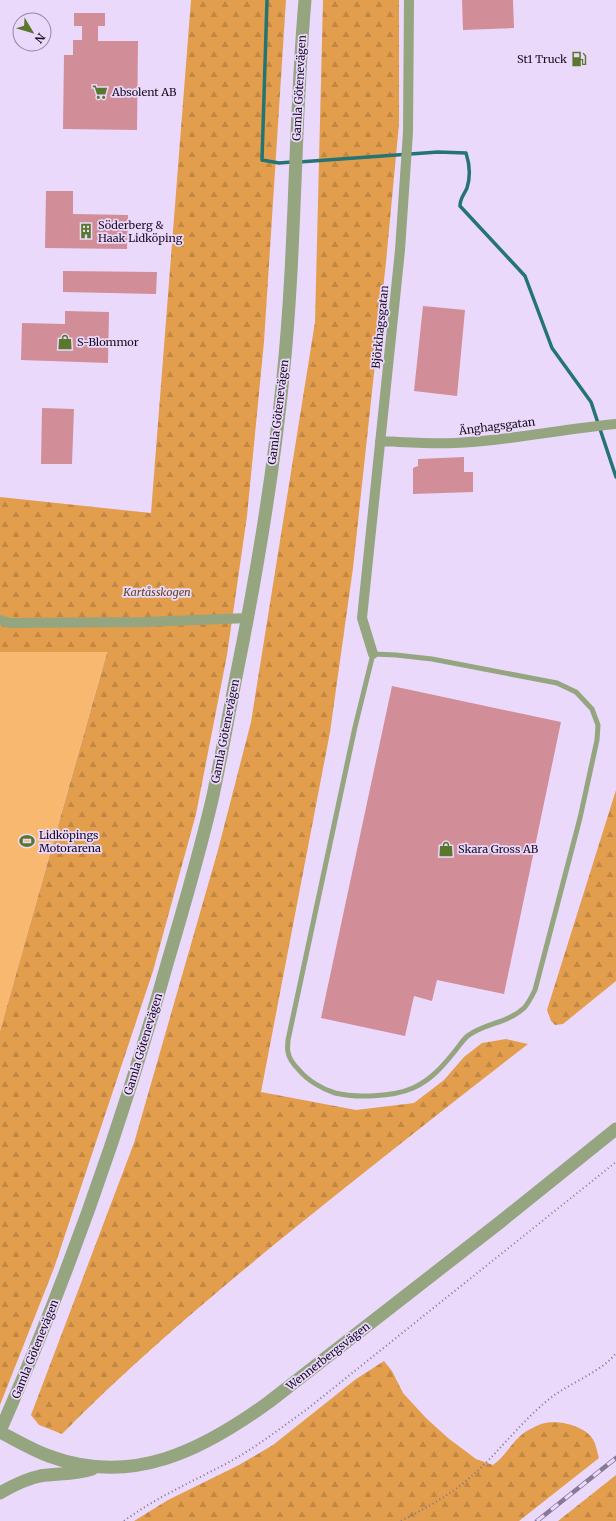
<svg xmlns="http://www.w3.org/2000/svg" width="616" height="1521" font-family="Merriweather,serif">
  <defs>
    <pattern id="forest-firs" width="22" height="20" patternUnits="userSpaceOnUse"><rect width="22" height="20" fill="#e29e4d"/><path d="M5 1l3.5 6h-7zM16 11l3.5 6h-7z" fill="#c18743"/></pattern>
  </defs>
  <rect width="100%" height="100%" fill="#ebd9fc"/>
  <path fill="#f9b86f" d="M107 651 0 1031V652Z"/>
  <path fill="url(#forest-firs)" d="M191 0H286L264 342 247 516 227 655 196 814 153 971 54 1268 0 1405V1031L107 652H0V497L151 513Z
    M323 0H399V124L386 262 353 568 330 732 261 1092 356 1110 414 1103 444 1080 464 1057 482 1043 506 1039 528 1044C448 1106 369 1168 291 1231 211 1296 134 1361 62 1434L39 1425 31 1415 134 1143 218 850 251 722 315 322Z
    M616 790V981L563 1024 555 1025 551 1021 547 1010Z
    M384 1361 392 1371 403 1393 426 1418 448 1438 476 1459 493 1465C506 1456 512 1441 525 1432 530 1429 536 1426 541 1424 556 1419 583 1425 592 1438 596 1443 597 1452 599 1458L519 1521H134L168 1500 239 1465 273 1445 356 1379Z
    M616 1475V1521H558Z"/>
  <g fill="none" stroke-linecap="round" stroke-linejoin="round">
    <path stroke="#247474" stroke-width="3.5" d="M267 0 262 160 279 163 292 162
      M299 162 438 152 466 153C470 165 471 175 467 188 464 195 460 198 460 206L525 276 552 348 591 402 616 477"/>
  </g>
  <path fill="#d18d98" d="M462 0H513L514 28 463 30Z
    M74 13H105V26H98V41H138L137 130 63 129 64 55H73V40H82V26H74Z
    M46 191H73V214L128 215 127 249 45 248Z
    M63 271 157 272 156 294 63 292Z
    M423 306 465 310 457 396 414 391Z
    M65 311 109 312 108 363 21 360 22 323 65 324Z
    M42 408 74 409 72 464H41Z
    M464 457V472H473V492L413 494V468L418 466V459Z
    M392 686 561 722 504 994 437 980 432 1001 414 996 405 1036 321 1018Z"/>
  <g fill="none" stroke-linecap="round" stroke-linejoin="round">
    <path stroke="#80728d" stroke-width="2" stroke-dasharray="1 3" stroke-linecap="butt" d="M124 1521C158 1496 196 1480 233 1460 259 1445 282 1427 306 1410L616 1162
      M401 1521C426 1508 452 1494 473 1475 501 1450 523 1419 553 1396 571 1383 604 1370 616 1353"/>
    <path stroke="#94a580" stroke-width="5" d="M373 654 396 655 432 659 557 683 576 692 592 709 598 725 597 740 580 818 535 990C532 996 528 1004 524 1008 508 1023 486 1023 469 1035 464 1038 460 1045 455 1051 443 1066 431 1080 413 1088 393 1097 355 1098 335 1093 322 1089 307 1080 299 1070 294 1065 289 1059 288 1052 287 1049 288 1044 288 1040L355 727Z"/>
    <path stroke="#94a580" stroke-width="10" d="M380 441C405 442 430 444 454 443 508 441 562 429 616 424
      M0 620 10 623 145 622 248 618
      M373 654 362 618 400 250 408 132 409 0"/>
    <path stroke="#94a580" stroke-width="13" d="M0 1431C67 1280 122 1124 167 964 183 910 199 855 212 800 221 759 228 718 236 677 256 578 273 477 283 377 296 252 294 125 305 0
      M0 1432C16 1440 32 1450 49 1456 132 1487 203 1450 269 1402L499 1223 616 1129
      M0 1493C12 1486 25 1479 40 1476 57 1473 74 1475 92 1469"/>
    <g stroke="#887a96" stroke-width="4.5">
      <path id="rail" d="M537 1521 616 1458"/>
    </g>
    <use href="#rail" stroke="#ebd9fc" stroke-width="3" stroke-dasharray="9" stroke-linecap="butt"/>
  </g>
  <defs>
    <g id="fuel-bare" transform="scale(1.2)"><path d="M-5.5-6h7V0h2V4h1.3V-2.5L3-4.5l.8-.8L6-3V5H2.5V1h-1V6h-7ZM-4.2-4.7v3.2H.2V-4.7Z" fill="#59782d" stroke="#ebd9fc" stroke-width="2.5" paint-order="stroke"/></g>
    <g id="supermarket-bare" transform="scale(1.2)"><path d="M-6-5.5h2.5l.6 2H6L4.5 2H-2.5L-4.4-4H-6ZM-1.5 3.2a1.3 1.3 0 1 0 .1 0ZM3 3.2a1.3 1.3 0 1 0 .1 0Z" fill="#59782d" stroke="#ebd9fc" stroke-width="2.5" paint-order="stroke"/></g>
    <g id="building-bare" transform="scale(1.2)"><path d="M-4-6H4V6H1V3H-1V6H-4ZM-2.5-4.3h1.7v1.8h-1.7ZM.8-4.3h1.7v1.8H.8ZM-2.5-1h1.7V.8h-1.7ZM.8-1h1.7V.8H.8Z" fill="#59782d" stroke="#ebd9fc" stroke-width="2.5" paint-order="stroke"/></g>
    <g id="shop-bare" transform="scale(1.2)"><path d="M-5-2.5h2.3a2.7 3.5 0 0 1 5.4 0H5L5.5 6h-11ZM-1.5-2.5h3a1.5 2.3 0 0 0-3 0Z" fill="#59782d" stroke="#ebd9fc" stroke-width="2.5" paint-order="stroke"/></g>
    <g id="stadium-bare" transform="scale(1.2)"><path d="M0-5a6.5 5 0 1 0 0 10a6.5 5 0 1 0 0-10ZM-3.5-1.8h7v3.6h-7Z" fill="#59782d" stroke="#ebd9fc" stroke-width="2.5" paint-order="stroke"/></g>
  </defs>
  <g fill-rule="evenodd">
    <use href="#fuel-bare" x="579" y="59"/>
    <use href="#supermarket-bare" x="100" y="92"/>
    <use href="#building-bare" x="86" y="231"/>
    <use href="#shop-bare" x="65" y="342"/>
    <use href="#stadium-bare" x="27" y="841"/>
    <use href="#shop-bare" x="446" y="849"/>
  </g>
  <g text-anchor="middle" dominant-baseline="central" stroke-width="3.5" stroke-linejoin="round" paint-order="stroke">
    <g font-size="11" fill="#180d21" stroke="#ebd9fc" text-anchor="start">
      <text x="567" y="59" text-anchor="end">St1 Truck</text>
      <text x="112" y="92">Absolent AB</text>
      <text x="98" y="225">Söderberg &amp;<tspan x="98" dy="13">Haak Lidköping</tspan></text>
      <text x="77" y="342">S-Blommor</text>
      <text x="39" y="835">Lidköpings<tspan x="39" dy="13">Motorarena</tspan></text>
      <text x="458" y="849">Skara Gross AB</text>
    </g>
    <g font-size="11" fill="#180d21" stroke="#ebd9fc">
      <text transform="translate(299 88) rotate(-87)">Gamla Götenevägen</text>
      <text transform="translate(380 327) rotate(-84)">Björkhagsgatan</text>
      <text transform="translate(278 412) rotate(-83)">Gamla Götenevägen</text>
      <text transform="translate(497 426) rotate(-7)">Änghagsgatan</text>
      <text transform="translate(225 731) rotate(-79)">Gamla Götenevägen</text>
      <text transform="translate(143 1044) rotate(-73)">Gamla Götenevägen</text>
      <text transform="translate(35 1349) rotate(-68)">Gamla Götenevägen</text>
      <text transform="translate(328 1356) rotate(-38)">Wennerbergsvägen</text>
    </g>
    <g font-size="11" font-style="italic" fill="#634624" stroke="#ebd9fc">
      <text x="157" y="592">Kartåsskogen</text>
    </g>
  </g>
  <g transform="translate(32 32) rotate(128)"><circle r="19" fill="#ebd9fc" stroke="#9787a4"/>
  <path d="M0-3L7 15L0 10L-7 15Z" fill="#59782d"/>
  <text y="-6" font-size="11" font-weight="bold" text-anchor="middle" fill="#180d21">N</text>
  </g>
</svg>
